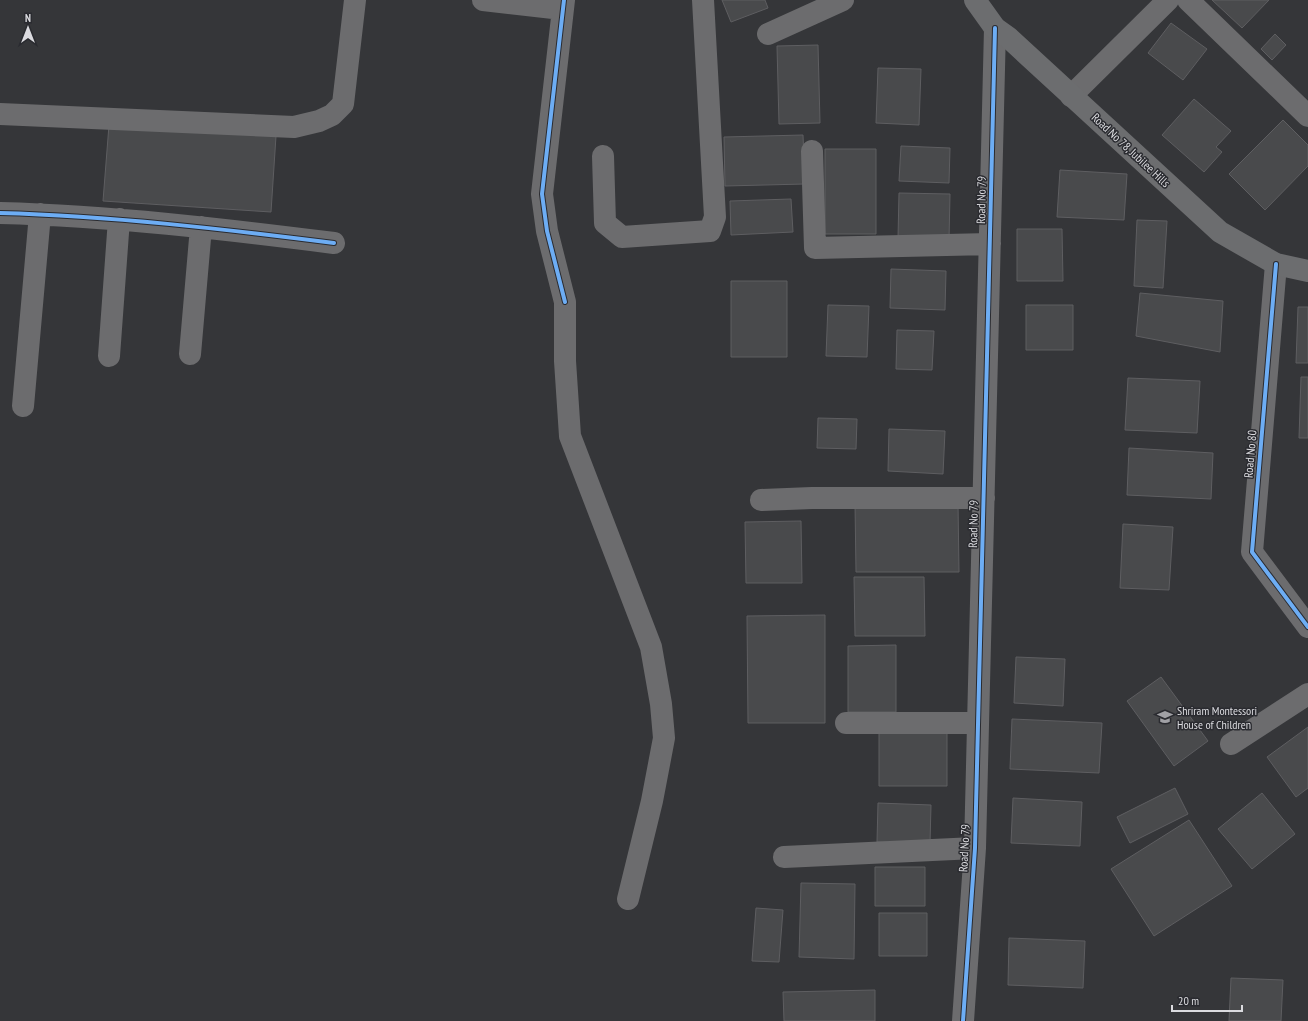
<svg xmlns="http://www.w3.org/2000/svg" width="1308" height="1021" font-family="'PT Sans Narrow',sans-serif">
  <rect width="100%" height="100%" fill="#353639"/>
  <path fill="#494a4c" stroke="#5e5e61" d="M722 0H765L768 8 731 22Z
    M1212 0H1269L1242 28Z
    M1171 23 1207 49 1183 80 1148 53Z
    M1275 34 1286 45 1272 60 1261 49Z
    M818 45 820 123 779 124 777 46Z
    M878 68 921 69 919 125 876 123Z
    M1194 99 1231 131 1216 147 1222 152 1204 172 1162 135Z
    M1283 120 1308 145V166L1265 210 1229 174Z
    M109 125 276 136 271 212 103 201Z
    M803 135 805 184 725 186 724 137Z
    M901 146 950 148 949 183 899 181Z
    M825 149H876V234H825Z
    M1060 170 1127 174 1124 220 1057 217Z
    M899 193 950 194 949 240 898 238Z
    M791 199 793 232 731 235 730 201Z
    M1137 220 1167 221 1163 288 1134 286Z
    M1017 229H1062L1063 281H1017Z
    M891 269 946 271 945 310 890 308Z
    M731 281H787V357H731Z
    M1140 293 1223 301 1220 352 1136 336Z
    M828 305 869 306 867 357 826 356Z
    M1026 305H1073V350H1026Z
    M1298 307H1308V363H1296Z
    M897 330 934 331 932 370 896 369Z
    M1301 377H1308V438H1299Z
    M1128 378 1200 381 1197 433 1125 430Z
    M818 418 857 419 856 449 817 448Z
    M889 429 945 431 943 474 888 471Z
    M1129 448 1213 453 1211 499 1127 495Z
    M855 503H958L959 572H856Z
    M801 521 802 583H746L745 522Z
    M1123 524 1173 527 1169 590 1120 588Z
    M854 577H924L925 636H855Z
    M825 615V723H748L747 616Z
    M896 645V712H848V646Z
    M1016 657 1065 659 1063 706 1014 703Z
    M1161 677 1208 741 1174 766 1127 701Z
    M1012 719 1102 723 1099 773 1010 769Z
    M1308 727V788L1296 797 1267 757Z
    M879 733H947V786H879Z
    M1175 788 1188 814 1130 843 1117 817Z
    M1262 793 1295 834 1252 869 1218 829Z
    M1013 798 1082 802 1080 846 1011 843Z
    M878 803 931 805 930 843 877 842Z
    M1189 820 1232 886 1154 936 1111 869Z
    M875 867H925V906H875Z
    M801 883 855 884 854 959 799 957Z
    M756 908 783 910 779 962 752 961Z
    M879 913H927V956H879Z
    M1009 938 1085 941 1083 988 1008 985Z
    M1231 978 1283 980 1281 1021H1229Z
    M875 990V1021H784L783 992Z"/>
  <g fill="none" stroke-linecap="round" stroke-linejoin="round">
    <path stroke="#6c6c6e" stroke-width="22" d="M483 0 562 9
      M564 0 542 194 547 231 565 302V361L570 436 651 647 661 704 664 738 652 801 628 899
      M1188 0 1308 116
      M768 34 843 0
      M1071 96 1168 0
      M0 114 294 127 319 121 332 115 343 104 355 0
      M812 151 815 248 990 244
      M603 156 605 223 622 237 710 231 715 217 703 0
      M0 213C112 216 223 229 334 243
      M1276 264 1252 552 1308 627
      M190 354 201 227
      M109 356 119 219
      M23 406 40 214
      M761 500 812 498H984
      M846 723H978
      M1231 744 1308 694
      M784 857 975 848
      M963 1021 975 848 995 28"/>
    <path stroke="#6c6d6f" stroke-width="22" d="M975 0 995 28 1009 38 1220 232 1276 264 1308 271"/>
    <g stroke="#2a2b30" stroke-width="6">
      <path id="cycleway" d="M564 0 542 194 547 231 565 302
        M0 213C112 216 223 229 334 243
        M1276 264 1252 552 1308 627
        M963 1021 975 848 995 28"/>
    </g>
    <use href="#cycleway" stroke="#6dadf4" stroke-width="4"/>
  </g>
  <defs>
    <g id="university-bare" transform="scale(1.2)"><path d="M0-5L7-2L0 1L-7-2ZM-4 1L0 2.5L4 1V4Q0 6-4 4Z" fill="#a1a1a5" stroke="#2a2b30" stroke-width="2.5" paint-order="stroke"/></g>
  </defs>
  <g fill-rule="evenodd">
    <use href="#university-bare" x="1165" y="717"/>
  </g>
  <g text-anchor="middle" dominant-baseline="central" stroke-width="3" stroke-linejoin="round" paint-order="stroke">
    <g font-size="12" fill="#dbdbdf" stroke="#2a2b30">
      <text transform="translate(1131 150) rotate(43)">Road No 78, Jubilee Hills</text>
      <text transform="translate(981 200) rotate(-89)">Road No 79</text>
      <text transform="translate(1250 454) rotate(-85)">Road No 80</text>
      <text transform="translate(973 524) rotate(-89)">Road No 79</text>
      <text transform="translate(964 848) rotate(-87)">Road No 79</text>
    </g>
    <g font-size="12" fill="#dbdbdf" stroke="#2a2b30" text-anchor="start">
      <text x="1177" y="710">Shriram Montessori<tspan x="1177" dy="14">House of Children</tspan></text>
    </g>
  </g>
  <g transform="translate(28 28)" stroke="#2a2b30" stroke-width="3" paint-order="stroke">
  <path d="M0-3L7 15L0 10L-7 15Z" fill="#dbdbdf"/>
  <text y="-6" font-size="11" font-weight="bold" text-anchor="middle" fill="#dbdbdf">N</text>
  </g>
  <path d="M1172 1005v6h70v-6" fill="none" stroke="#dbdbdf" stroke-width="2"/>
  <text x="1178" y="1005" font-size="12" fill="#dbdbdf" stroke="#2a2b30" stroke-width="3" paint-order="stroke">20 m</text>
</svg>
